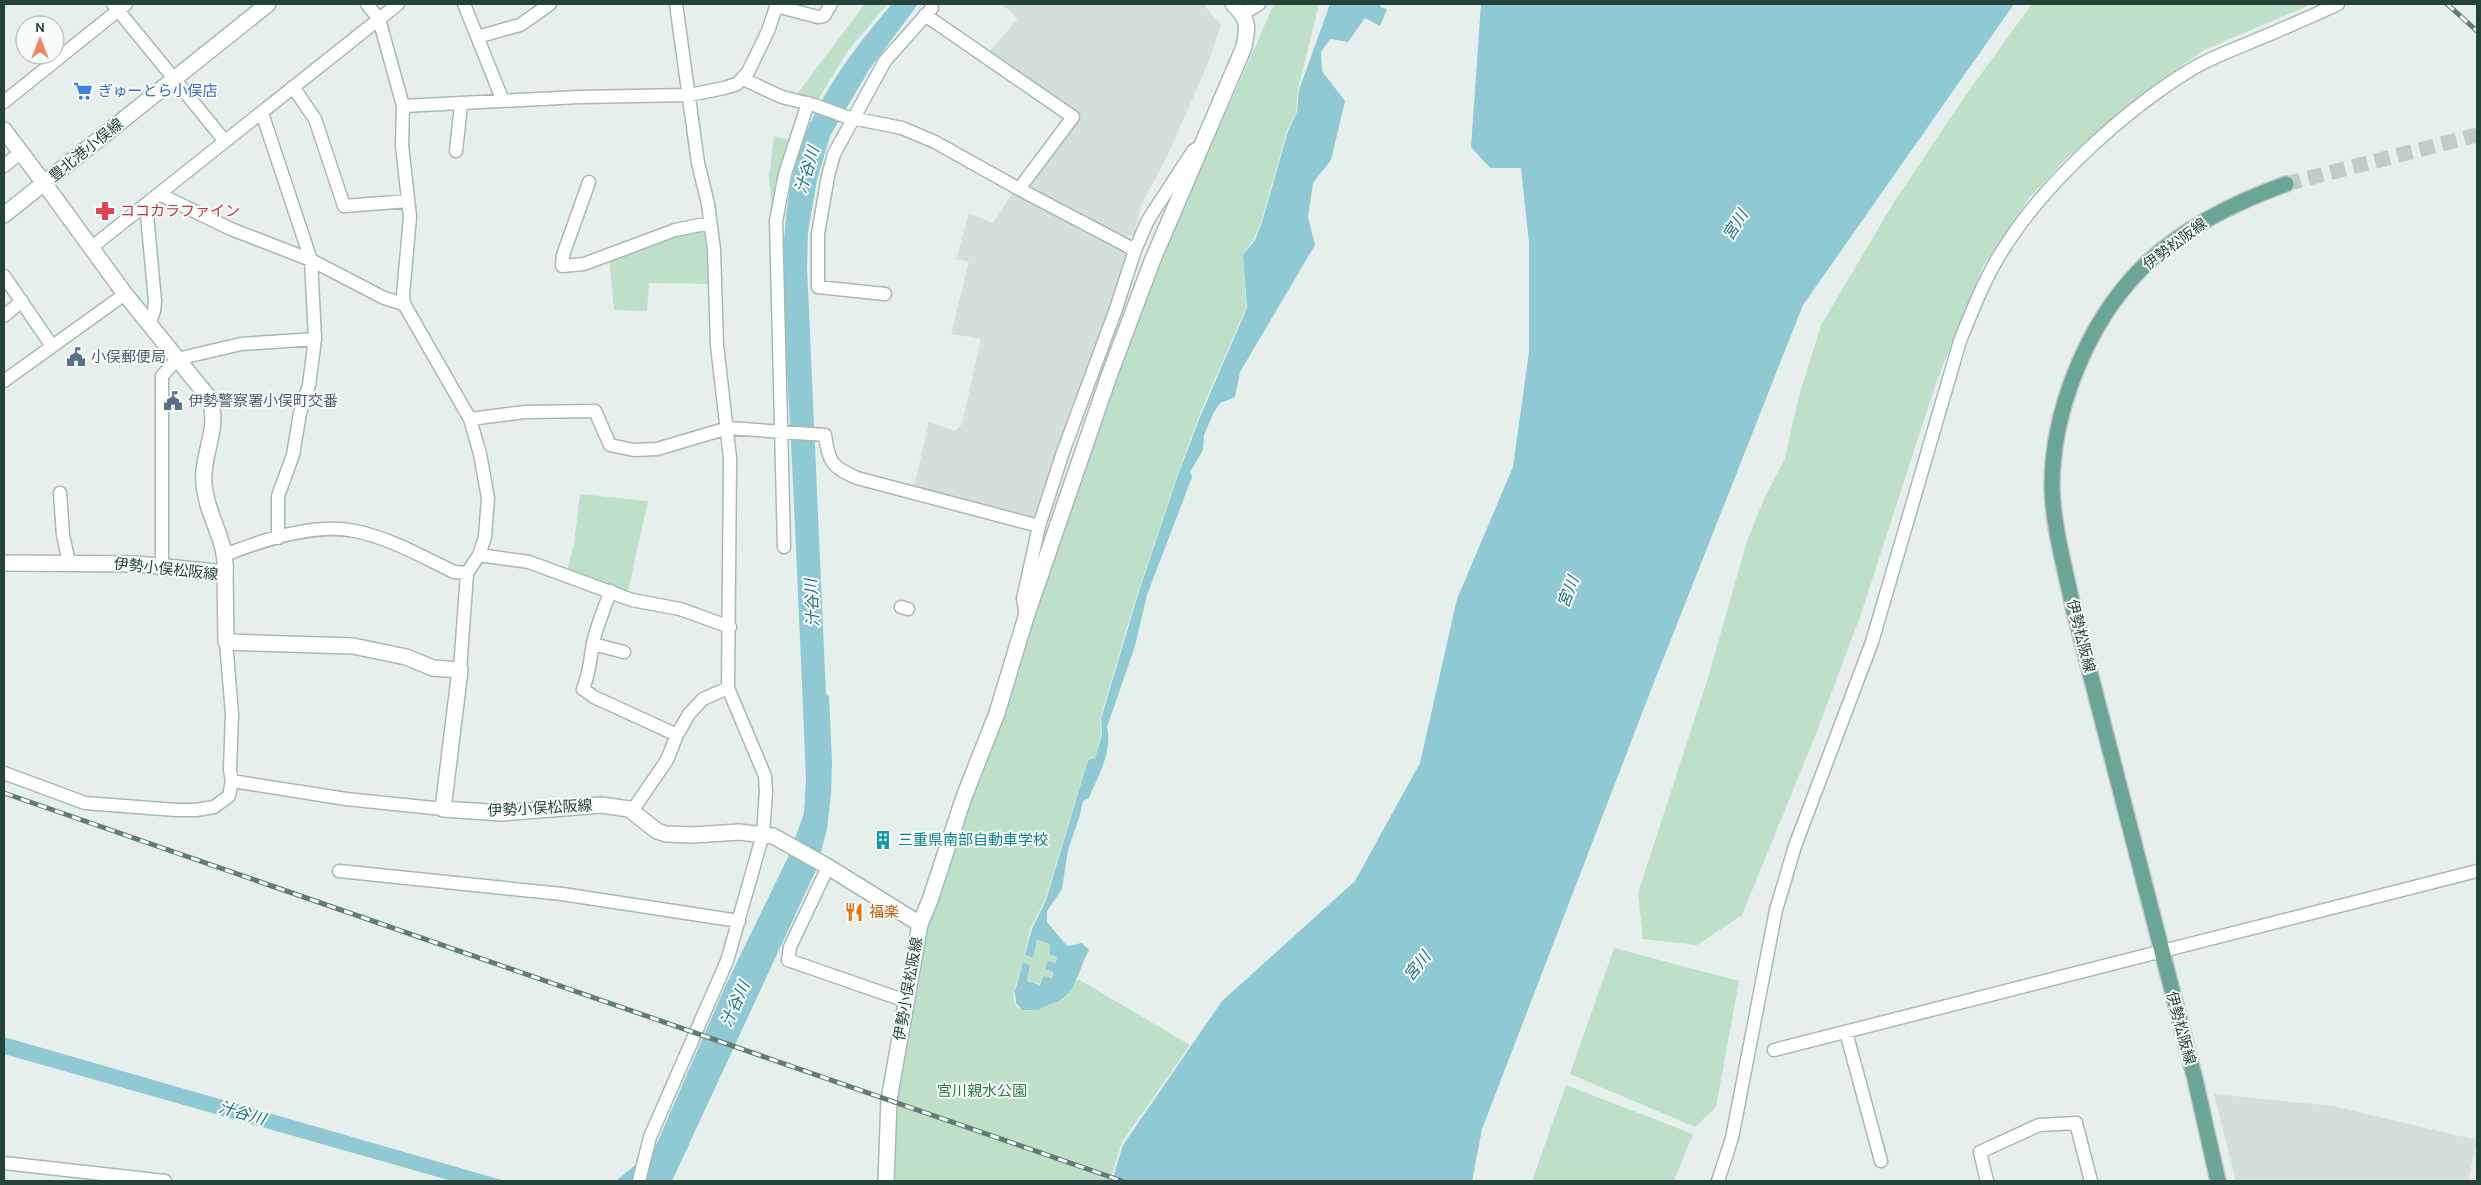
<svg xmlns="http://www.w3.org/2000/svg" width="2481" height="1185" font-family="Karla,'Noto Sans JP',sans-serif">
  <rect width="100%" height="100%" fill="#e6efeb"/>
  <path fill="#d4dfda" d="M1002 4H1203L1221 25 1208 63 1167 157 1142 203 1134 235 1121 237 1027 189 1074 122 988 53 1018 19Z
    M1014 191 1129 250 1111 313 1036 520 914 487 929 422 955 431 962 424 981 339 951 334 969 262 956 259 969 213 993 223Z
    M2214 1094 2333 1106 2477 1140 2468 1181H2236Z"/>
  <path fill="#bfe0c8" d="M865 4H887L848 51 817 101 797 94Z
    M1274 4H1319L1298 89 1296 112 1287 131 1262 219 1254 239 1243 255 1246 308 1199 416 1178 473 1138 591 1100 719 1101 735 1095 758 1088 759 1045 900 1031 927 1024 956 1033 958 1037 941 1050 944 1048 954 1057 956 1055 963 1047 961 1044 969 1053 972 1051 978 1042 976 1040 984 1027 981 1031 965 1023 962C1020 973 1005 1006 1023 1010 1028 1011 1035 1010 1040 1010L1044 1006 1063 1000 1078 979 1190 1045 1122 1142 1110 1181H887L889 1100 927 929 1026 617 1157 268Z
    M2032 4H2312L2204 50 2150 88 2066 159 2030 197 1983 266 1936 383 1861 614 1816 734 1742 915 1697 945 1643 939 1638 893 1708 678 1747 541 1764 499 1785 458 1799 396 1821 325 1894 202 1965 96Z
    M774 136 790 140 772 210 769 177Z
    M710 223 715 284 649 283 647 311 614 310 609 258Z
    M580 494 648 501 628 591 567 571 574 544Z
    M1614 948 1739 981 1716 1107 1695 1127 1570 1074Z
    M1566 1085 1693 1134 1674 1181H1532Z"/>
  <path fill="#8ec9d4" d="M892 4H918L869 70 830 136 817 180 808 232 807 267 826 695 829 696 832 762 831 794 827 829 816 870 672 1181H616L634 1166 651 1157 725 987 790 853 804 813 806 779C801 660 796 542 790 423 786 341 775 250 794 169 809 107 851 52 892 4Z
    M1330 4H1380V7L1387 9 1380 26 1365 18 1348 42 1330 39 1321 52 1322 71 1345 101 1331 160 1313 183 1308 217 1315 245 1240 372 1235 397 1220 403 1213 414 1204 435 1203 450 1190 472 1192 477 1147 595 1135 646 1107 727C1113 751 1098 776 1089 798L1083 801 1079 818 1068 850 1062 889 1047 911V922L1067 946 1082 943 1089 950C1080 965 1077 989 1061 1000 1054 1004 1046 1004 1039 1010H1022L1016 1003 1015 991 1023 962 1030 965 1027 981 1040 985 1043 976 1052 978 1053 972 1045 969 1047 961 1055 963 1057 957 1049 954 1050 944 1037 940 1033 958 1025 955 1032 929 1046 900 1088 760 1095 758 1102 735 1101 719 1139 591 1178 475 1200 417 1247 308 1243 255 1255 240 1263 219 1288 131 1297 112 1299 90Z
    M1481 4H2014L1803 305 1651 690 1482 1129 1472 1181H1112L1123 1145 1222 1001 1355 881 1420 763 1457 599 1513 467 1529 352V243L1521 168H1490L1471 147Z
    M4 1037 505 1181H452L4 1054Z"/>
  <g fill="none" stroke-linecap="round" stroke-linejoin="round">
    <path stroke="#bfccc8" stroke-width="15" stroke-dasharray="15 8" stroke-linecap="butt" d="M2286 184 2477 135"/>
    <g stroke="#a8b8b2" stroke-width="15">
      <path id="minor" d="M113 4 224 140
        M367 4 379 19 403 106 402 145 410 217 403 295 404 304 470 419 480 454 488 498 485 537 479 555 467 573 460 670
        M464 4 503 101
        M776 6 818 17 824 16 831 4
        M1243 14 1259 4
        M925 15 1073 117 1019 189
        M477 37 520 25 550 4
        M743 79 782 97 814 105 847 117 902 128 935 142 1019 189 1135 250
        M293 87 315 119 344 206 408 201
        M4 102 126 4
        M403 106 579 97 690 95 724 88 737 84 748 72 768 31 777 4
        M262 113 311 260 315 339 309 385 300 413 293 455 278 496V538
        M456 151 461 105
        M4 166 20 153
        M589 182 563 255 562 266 584 264 675 230 710 223
        M159 194 231 229 311 260 384 298 404 304
        M146 204 155 301 154 311 149 325
        M92 247 398 4
        M4 276 52 346
        M885 294 818 287V234L828 176 834 154 885 61 932 8
        M4 316 22 301
        M4 381 125 294
        M470 419 525 412 595 411 610 445 634 450 657 449 728 428 825 435C829 463 832 467 857 478L1039 526 1023 599 1026 616
        M60 493 63 535 69 563
        M1039 526 1063 452 1116 309 1135 250 1148 220 1193 151 1199 147
        M784 547 776 221 785 174 808 103
        M225 555C262 540 316 523 355 531 390 538 423 557 454 572L467 573
        M479 555 529 562 632 600 680 609 730 627
        M162 567V376L177 359 241 344 315 339
        M611 591C604 608 597 625 593 643 590 660 590 672 583 689L594 697 677 735
        M901 607 908 609
        M593 644 624 652
        M4 773 85 803 176 810H196L214 807 229 796 232 781 230 770 232 714 226 642
        M232 781 346 799 443 809
        M632 811 667 760 677 735 689 714 703 699 728 688
        M828 867 790 947 788 960 906 1001
        M339 871 562 894 739 921
        M1846 1032 1881 1161
        M1774 1050 2477 871
        M4 1163 165 1181
        M639 1181 650 1137 727 961 763 834 766 791 765 776 728 688 730 458 717 345 714 250 708 204 698 163 676 4
        M1718 1181 1732 1138 1776 910 1795 846 1872 642 1960 341C1974 306 1988 270 2010 239 2051 177 2129 107 2192 69 2213 56 2236 49 2258 39 2285 28 2312 16 2338 4
        M1987 1181 1980 1152 2039 1125 2076 1123 2091 1181"/>
    </g>
    <g stroke="#a8b8b2" stroke-width="18">
      <path id="tertiary" d="M44 183 125 294 209 398C221 428 201 454 204 484 206 515 228 541 225 573
        M920 924 930 900 964 797 997 713 1026 617 1109 376 1153 259 1244 47C1248 25 1249 20 1233 4"/>
    </g>
    <g stroke="#a4bbb3" stroke-width="18">
      <path id="secondary" d="M4 130 44 183 4 215
        M44 183 268 4
        M4 563 137 564 225 573 226 642 353 646 406 657 433 668 460 670 443 809 502 813 601 805 629 809 657 831 666 834 693 835 739 832 773 836 825 865 920 924 889 1100 886 1181"/>
    </g>
    <g stroke="#c2cac8" stroke-width="18">
      <path id="primary" d="M2218 1181 2195 1079 2073 607C2065 568 2053 527 2052 487 2052 411 2087 324 2140 270 2180 229 2233 203 2286 184"/>
    </g>
    <use href="#minor" stroke="#fff" stroke-width="12"/>
    <use href="#tertiary" stroke="#fff" stroke-width="15"/>
    <use href="#secondary" stroke="#fff" stroke-width="15"/>
    <use href="#primary" stroke="#6aa596" stroke-width="15"/>
    <g stroke="#5f7d75" stroke-width="5">
      <path id="rail" d="M2447 4 2477 31
        M4 793 1122 1181"/>
    </g>
    <use href="#rail" stroke="#f7fbf9" stroke-width="3" stroke-dasharray="9" stroke-linecap="butt"/>
  </g>
  <defs>
    <g id="supermarket-bare" transform="scale(1.5)"><path d="M-6-5.5h2.5l.6 2H6L4.5 2H-2.5L-4.4-4H-6ZM-1.5 3.2a1.3 1.3 0 1 0 .1 0ZM3 3.2a1.3 1.3 0 1 0 .1 0Z" fill="#3f7fe0" stroke="#f7fbf9" stroke-width="2.5" paint-order="stroke"/></g>
    <g id="pharmacy-bare" transform="scale(1.5)"><path d="M-2-6h4v4h4v4h-4v4h-4v-4h-4v-4h4Z" fill="#e0444e" stroke="#f7fbf9" stroke-width="2.5" paint-order="stroke"/></g>
    <g id="civic-bare" transform="scale(1.5)"><path d="M-.6-6.5H3V-4.5H.6V-3L4-1V1h2V6H-6V1h2V-1L-.6-3ZM-1.2 2.5V6h2.4V2.5Z" fill="#5c6f8a" stroke="#f7fbf9" stroke-width="2.5" paint-order="stroke"/></g>
    <g id="building-bare" transform="scale(1.5)"><path d="M-4-6H4V6H1V3H-1V6H-4ZM-2.5-4.3h1.7v1.8h-1.7ZM.8-4.3h1.7v1.8H.8ZM-2.5-1h1.7V.8h-1.7ZM.8-1h1.7V.8H.8Z" fill="#0f9aa8" stroke="#f7fbf9" stroke-width="2.5" paint-order="stroke"/></g>
    <g id="restaurant-bare" transform="scale(1.5)"><path d="M-5-6h1v4h1v-4h1v4h1v-4h1v5L-1.5 .5V6h-2V.5L-5-1ZM5-6V6H3V1.5H1.5Q1.5-4 5-6Z" fill="#e8710a" stroke="#f7fbf9" stroke-width="2.5" paint-order="stroke"/></g>
  </defs>
  <g fill-rule="evenodd">
    <use href="#supermarket-bare" x="83" y="91"/>
    <use href="#pharmacy-bare" x="105" y="211"/>
    <use href="#civic-bare" x="76" y="357"/>
    <use href="#civic-bare" x="173" y="401"/>
    <use href="#building-bare" x="883" y="840"/>
    <use href="#restaurant-bare" x="854" y="912"/>
  </g>
  <g text-anchor="middle" dominant-baseline="central" stroke-width="4" stroke-linejoin="round" paint-order="stroke">
    <g font-size="15" fill="#366cbe" stroke="#f7fbf9" text-anchor="start">
      <text x="98" y="91">ぎゅーとら小俣店</text>
    </g>
    <g font-size="15" fill="#24423a" stroke="#f7fbf9">
      <text transform="translate(86 150) rotate(-39)">豊北港小俣線</text>
      <text transform="translate(2175 244) rotate(-37)">伊勢松阪線</text>
      <text transform="translate(166 569) rotate(6)">伊勢小俣松阪線</text>
      <text transform="translate(2081 636) rotate(76)">伊勢松阪線</text>
      <text transform="translate(540 808) rotate(-3)">伊勢小俣松阪線</text>
      <text transform="translate(908 989) rotate(-80)">伊勢小俣松阪線</text>
      <text transform="translate(2181 1028) rotate(75)">伊勢松阪線</text>
    </g>
    <g font-size="15" fill="#be3a42" stroke="#f7fbf9" text-anchor="start">
      <text x="120" y="211">ココカラファイン</text>
    </g>
    <g font-size="15" fill="#4e5e75" stroke="#f7fbf9" text-anchor="start">
      <text x="91" y="357">小俣郵便局</text>
      <text x="188" y="401">伊勢警察署小俣町交番</text>
    </g>
    <g font-size="15" fill="#0d838f" stroke="#f7fbf9" text-anchor="start">
      <text x="898" y="840">三重県南部自動車学校</text>
    </g>
    <g font-size="15" fill="#c56008" stroke="#f7fbf9" text-anchor="start">
      <text x="869" y="912">福楽</text>
    </g>
    <g font-size="15" fill="#2d7a4b" stroke="#f7fbf9">
      <text x="982" y="1091">宮川親水公園</text>
    </g>
    <g font-size="16" font-style="italic" fill="#1c6f80" stroke="#f7fbf9">
      <text transform="translate(807 170) rotate(-73)">汁谷川</text>
      <text transform="translate(1735 225) rotate(-58)">宮川</text>
      <text transform="translate(1568 592) rotate(-69)">宮川</text>
      <text transform="translate(812 603) rotate(-93)">汁谷川</text>
      <text transform="translate(1417 966) rotate(-51)">宮川</text>
      <text transform="translate(735 1004) rotate(-66)">汁谷川</text>
      <text transform="translate(242 1113) rotate(16)">汁谷川</text>
    </g>
  </g>
  <rect width="2481" height="1185" fill="none" stroke="#24423a" stroke-width="10"/>
  <g transform="translate(40 40)"><circle r="24" fill="#f7fbf9" stroke="#a3b1ad"/>
  <path d="M0-4L9 19L0 12L-9 19Z" fill="#f4845f"/>
  <text y="-8" font-size="14" font-weight="bold" text-anchor="middle" fill="#24423a">N</text>
  </g>
</svg>
